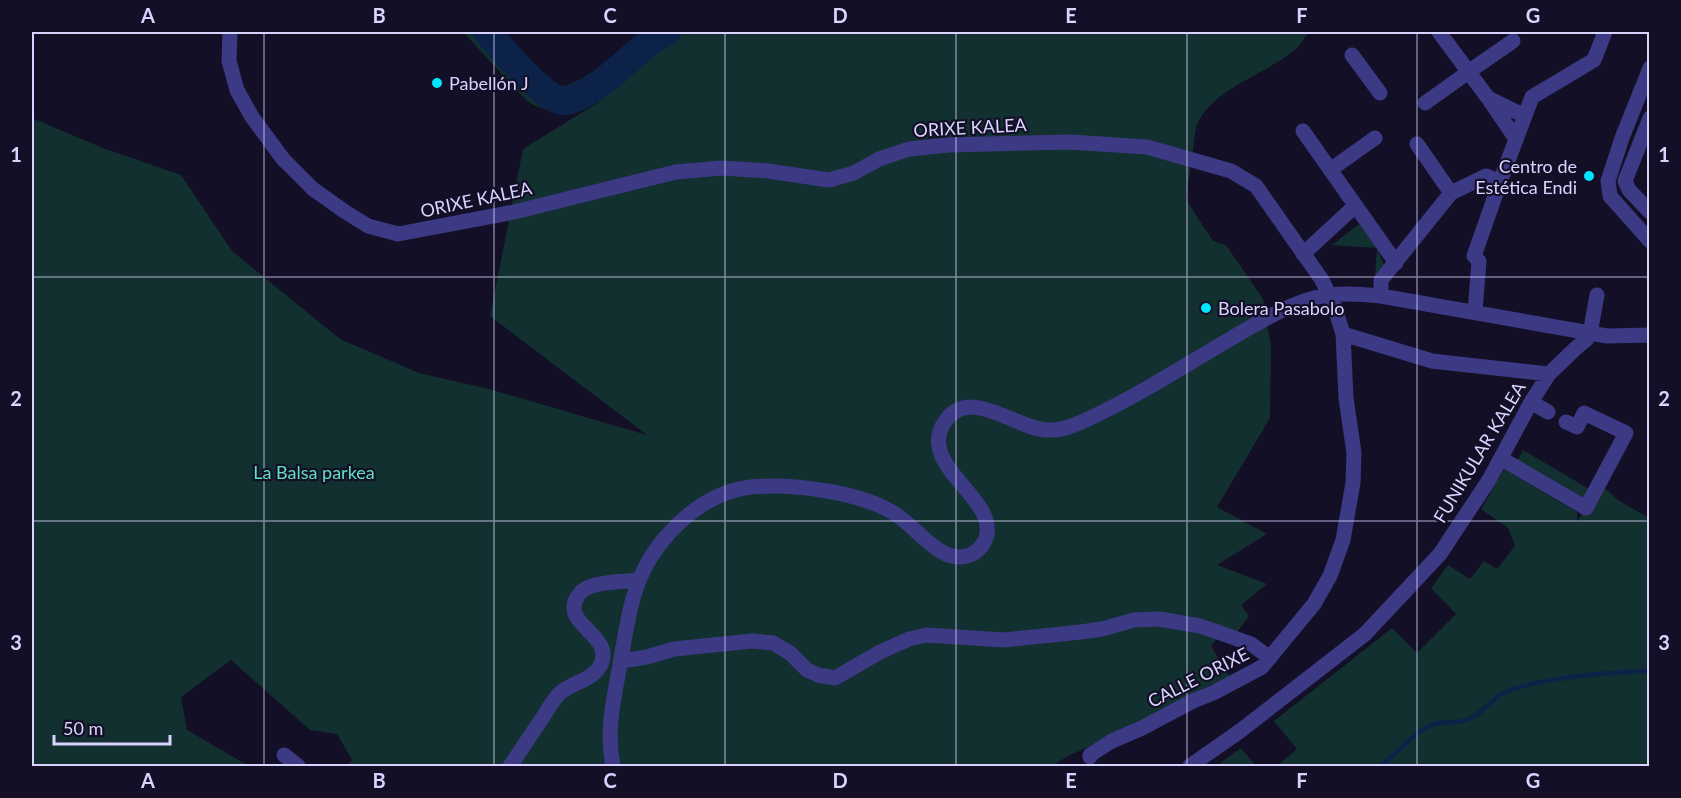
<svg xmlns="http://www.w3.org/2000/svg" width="1681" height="798" font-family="Lato,sans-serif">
  <rect width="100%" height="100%" fill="#130f26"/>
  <path fill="#12302f" d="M463 32H497C512 48 530 75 548 85 572 98 623 46 641 32H1309C1305 36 1302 43 1298 47 1268 75 1211 87 1196 127L1186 200 1213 241 1226 245 1263 299 1271 347 1270 418 1217 507 1267 534 1217 565 1267 584 1241 605 1249 616 1235 635 1224 630 1211 646 1230 677C1191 693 1155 713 1117 733 1095 744 1072 753 1051 766H348L352 760 337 734 310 730 231 660 181 697 187 730 249 766H32V118L103 148 181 175 232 251 340 339 419 373 489 389 647 435 490 316 523 149 599 102C570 107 553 119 526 100Z
    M1359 224 1377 248 1384 265 1375 278 1377 248 1332 245Z
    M1523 450 1589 489 1581 502 1516 463Z
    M1504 469 1577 512V522L1600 484 1618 500 1649 518V766H1277L1297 749 1274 721 1392 628 1417 653 1456 614 1431 588 1448 565 1470 579 1484 561 1497 569 1515 546 1508 528 1481 509Z
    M1241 748 1256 766H1216Z"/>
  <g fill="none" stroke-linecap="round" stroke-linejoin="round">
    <path stroke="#0c2248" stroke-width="4.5" d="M1381 766C1396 755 1417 728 1435 724 1450 721 1459 725 1475 716 1484 710 1491 701 1500 695 1529 678 1614 672 1650 671"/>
    <path stroke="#0c2248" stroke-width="28" d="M487 32C500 46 547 104 565 101 585 98 607 79 623 65 636 54 651 38 667 32"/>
    <path stroke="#3d3a85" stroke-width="15" d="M230 32 229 61 237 90 252 117 283 159 313 189 344 211 368 226 398 234 514 212 676 172 722 168 768 171 829 180 854 173 879 159 909 149 948 145 1070 142 1147 147 1231 171 1256 186 1322 280 1335 308 1343 334 1346 398 1354 453 1353 483 1343 540 1330 576 1314 604 1262 667 1213 693 1193 701 1142 728 1112 741 1090 755V757
      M1439 32 1488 98 1525 116
      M1352 55 1380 93
      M1474 68 1513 41
      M1650 68 1622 138 1608 181 1610 196 1650 241
      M1490 101 1516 139
      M1425 103 1463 76
      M1650 118 1625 181 1629 190 1650 212
      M1303 131 1396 263
      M1417 144 1451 193
      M1330 170 1375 138
      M1303 254 1355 206
      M1381 296V280L1451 193 1486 176 1500 182
      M1475 312 1479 261 1474 256 1500 182 1532 97 1594 60 1605 32
      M1343 334 1432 361 1549 374
      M1590 334 1597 295
      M1531 402 1548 412
      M1502 459 1586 508 1626 433 1584 413 1577 427 1566 422
      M621 661 647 657 674 649 752 641 773 643 790 653 807 670 818 675 835 678 880 652 909 639 927 635 1004 640 1081 632 1102 629 1134 620 1159 619 1200 626 1229 636 1251 644 1270 658
      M284 755 298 766
      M510 766C521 750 532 733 543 717 548 709 553 700 559 694 571 682 592 681 600 666 616 636 563 626 576 599 579 593 583 589 589 587 603 581 624 582 639 580
      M613 766C606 733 613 703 619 670 624 644 627 617 635 592 650 543 698 493 751 487 792 483 864 492 898 516 918 529 942 566 970 555 977 552 983 546 986 538 999 497 913 465 946 420 971 386 1017 430 1048 430 1061 431 1076 425 1088 419 1138 396 1185 365 1232 338 1256 324 1287 305 1314 298 1335 292 1359 294 1381 296L1607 336 1650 335
      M1190 766 1240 731 1365 634 1440 554 1489 480 1531 402 1549 374 1576 348 1587 339 1589 333"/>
  </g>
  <path fill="none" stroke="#d9d4ff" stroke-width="1.5" stroke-opacity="0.55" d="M264 32V766M494 32V766M725 32V766M956 32V766M1187 32V766M1417 32V766M32 277H1650M32 521H1650"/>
  <g fill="#00e5ff" stroke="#130f26" stroke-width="2">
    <circle cx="437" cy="83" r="6"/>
    <circle cx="1589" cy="176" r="6"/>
    <circle cx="1206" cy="308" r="6"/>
  </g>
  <g text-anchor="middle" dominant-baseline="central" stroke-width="4.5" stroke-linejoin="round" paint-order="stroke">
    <g font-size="18" fill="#d9d4ff" stroke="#130f26" text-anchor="start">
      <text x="449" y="83">Pabellón J</text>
      <text x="1577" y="166" text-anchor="end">Centro de<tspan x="1577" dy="21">Estética Endi</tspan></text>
      <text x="1218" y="308">Bolera Pasabolo</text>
    </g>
    <g font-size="18" fill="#d9d4ff" stroke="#130f26">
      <text transform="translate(970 127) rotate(-3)">ORIXE KALEA</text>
      <text transform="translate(476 199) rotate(-12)">ORIXE KALEA</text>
      <text transform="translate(1479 452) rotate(-59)">FUNIKULAR KALEA</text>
      <text transform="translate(1198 677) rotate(-27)">CALLE ORIXE</text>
    </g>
    <g font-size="18" fill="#5fe0c0" stroke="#130f26">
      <text x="314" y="472">La Balsa parkea</text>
    </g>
  </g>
  <rect width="1681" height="798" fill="none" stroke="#130f26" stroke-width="66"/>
  <path d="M54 735v9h116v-9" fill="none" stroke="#d9d4ff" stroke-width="3"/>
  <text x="63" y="735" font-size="18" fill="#d9d4ff" stroke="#130f26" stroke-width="4.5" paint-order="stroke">50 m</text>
  <rect x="33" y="33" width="1615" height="732" fill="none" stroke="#d9d4ff" stroke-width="2"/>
  <g font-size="20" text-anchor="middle" font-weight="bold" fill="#d9d4ff">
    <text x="148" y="23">A</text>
    <text x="379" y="23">B</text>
    <text x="610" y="23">C</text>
    <text x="840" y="23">D</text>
    <text x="1071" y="23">E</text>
    <text x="1302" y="23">F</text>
    <text x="1533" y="23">G</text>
    <text x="16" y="162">1</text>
    <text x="1664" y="162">1</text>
    <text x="16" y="406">2</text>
    <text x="1664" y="406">2</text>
    <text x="16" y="650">3</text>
    <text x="1664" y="650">3</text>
    <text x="148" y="788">A</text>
    <text x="379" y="788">B</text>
    <text x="610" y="788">C</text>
    <text x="840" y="788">D</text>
    <text x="1071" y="788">E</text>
    <text x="1302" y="788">F</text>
    <text x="1533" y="788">G</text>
  </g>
</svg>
